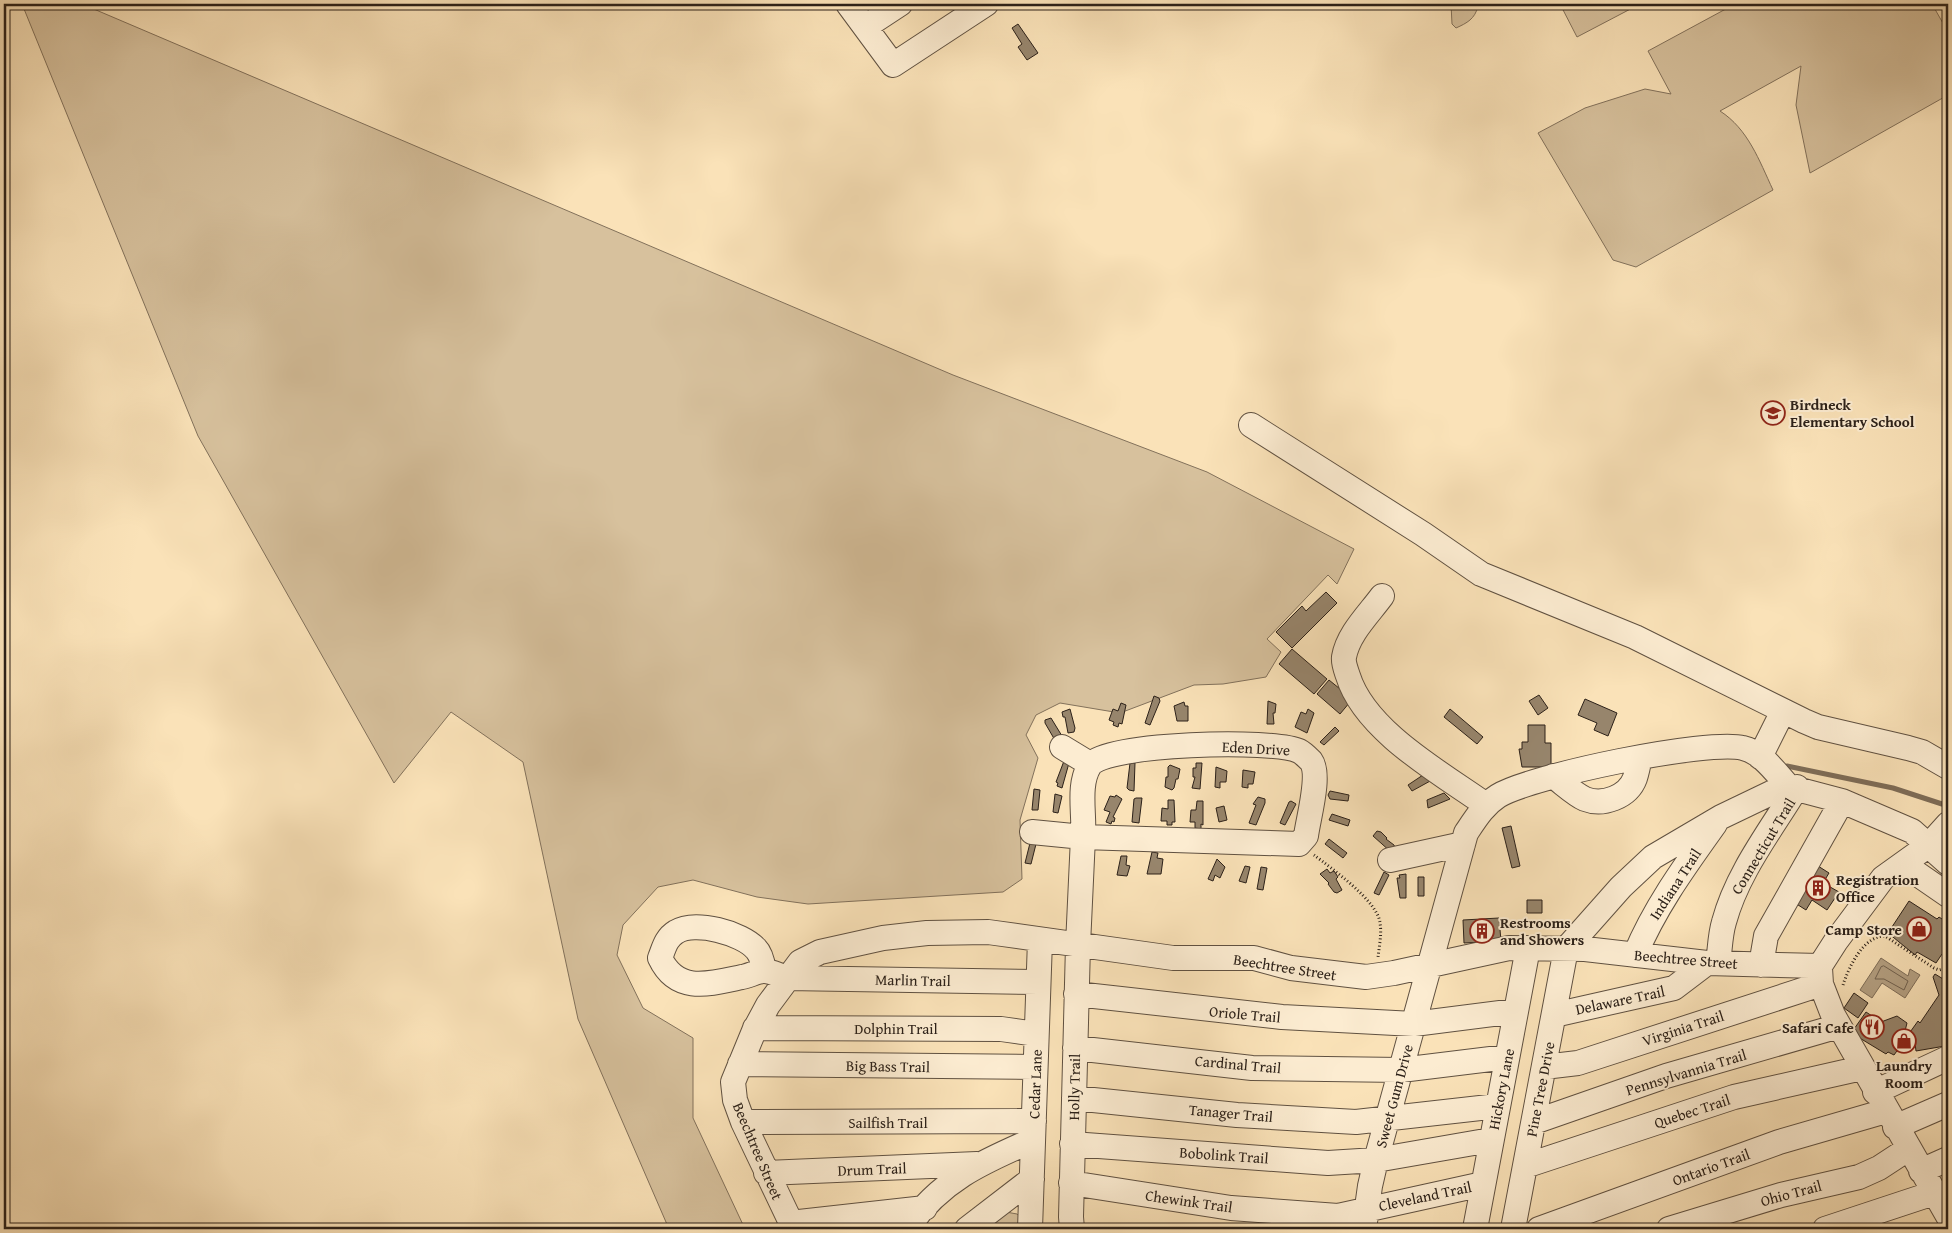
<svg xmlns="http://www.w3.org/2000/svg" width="1952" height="1233" font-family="'Gentium Book Plus',serif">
  <rect width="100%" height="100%" fill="#fae2b8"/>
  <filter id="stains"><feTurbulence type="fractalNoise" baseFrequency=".004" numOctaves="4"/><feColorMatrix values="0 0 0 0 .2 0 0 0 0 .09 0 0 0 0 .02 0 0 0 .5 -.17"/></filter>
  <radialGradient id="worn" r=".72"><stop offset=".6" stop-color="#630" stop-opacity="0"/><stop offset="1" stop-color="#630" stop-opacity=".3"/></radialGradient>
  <path fill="#d7c19d" stroke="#82715b" d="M22 4H82L953 375 1207 472 1354 549 1337 584 1328 575 1267 639 1281 652 1266 677 1223 684 1194 685 1120 713 1060 703 1036 715 1026 735 1038 758 1020 820 1022 879 1003 892 808 904 757 897 693 880 658 887 623 925 617 955 643 1008 693 1038V1118L745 1229H669L578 1019 523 762 451 712 394 783 198 436Z
    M1451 4H1477L1478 6C1475 19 1467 23 1456 28L1452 24Z
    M1560 4H1640L1577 37Z
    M1735 4H1932L1948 32V95L1810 173 1796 105 1801 66 1720 111C1748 129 1759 160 1773 190L1636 267 1613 260 1538 133 1585 108 1645 89 1671 94 1648 51Z
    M1006 1212 1017 1214 1024 1220 1025 1229H991L994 1220Z"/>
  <path fill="#b4a082" stroke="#7e6d58" d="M1881 958 1908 976 1910 969 1920 975 1905 998 1882 983 1872 998 1860 990Z"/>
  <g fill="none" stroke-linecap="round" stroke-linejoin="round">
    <path stroke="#70604e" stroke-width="1" d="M1884 966 1908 981 1904 990 1884 979H1875L1881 967Z"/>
    <path stroke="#7e6d58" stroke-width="5" d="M1787 766 1893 788 1942 804"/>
  </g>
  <path fill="#97856c" stroke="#2c2119" d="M1018 24 1038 53 1027 60 1018 47 1022 44 1012 28Z
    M1326 592 1337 603 1292 648 1276 632 1302 606 1306 611Z
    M1292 649 1327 679 1314 694 1279 664Z
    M1329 680 1345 693 1343 696 1350 702 1340 714 1317 694Z
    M1539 695 1548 708 1538 715 1529 701Z
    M1154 696 1159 698 1160 701 1150 725 1145 723Z
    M1585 699 1617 713 1608 736 1594 730 1597 723 1578 715Z
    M1268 701 1276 704 1275 713H1273L1274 724H1267Z
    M1184 702 1185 706H1188V721H1177L1174 706Z
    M1121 703 1126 705 1122 724 1119 723 1118 727 1113 725 1114 722 1109 720 1113 709 1118 711Z
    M1070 709 1075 728 1074 732 1068 733 1065 717H1063L1062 712Z
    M1308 709 1314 713 1307 733 1295 727 1301 712 1306 714Z
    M1450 709 1483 737 1477 744 1444 717Z
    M1051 718 1062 736 1056 742 1045 723V720Z
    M1528 725H1545V743H1551V767H1522L1519 749H1522V742H1528Z
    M1335 727 1339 731 1324 745 1320 742Z
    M1064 761 1069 763 1062 788 1057 786 1058 783 1056 782Z
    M1130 763H1135L1134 791 1129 790 1127 788Z
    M1196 763H1202L1200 789 1192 788 1195 777H1193V768H1196Z
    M1170 765 1180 769 1178 779H1176L1174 788 1172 790 1165 787 1166 777H1168V767Z
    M1216 767 1227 771 1226 782H1220V788L1215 787Z
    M1243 770 1255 772 1253 784H1248V788L1242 787Z
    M1423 775 1424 777 1429 775 1432 780 1412 791 1408 785Z
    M1034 789 1040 790 1038 810H1032Z
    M1330 791 1349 795 1348 801 1330 799 1328 795Z
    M1444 793 1450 799 1428 808 1427 800Z
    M1055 794 1062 796 1058 813 1053 812Z
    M1116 795 1122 799 1113 817 1115 818 1114 822 1112 821 1111 824 1106 822 1110 812 1104 810 1110 796 1115 797Z
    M1258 797 1265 799V803L1256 825 1249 823 1256 805 1253 804Z
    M1136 798H1142L1139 823 1132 822 1134 799Z
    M1168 800H1174L1175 822H1172V825H1167V821H1161L1162 808 1168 809Z
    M1197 801H1203V825L1201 824V829L1195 828V822H1190L1191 810H1196Z
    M1291 801 1296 804 1285 825 1280 823 1289 802Z
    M1224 806 1227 820 1219 822 1216 808Z
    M1332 814 1350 820 1348 826 1329 820Z
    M1511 826 1520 866 1512 868 1502 828Z
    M1377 831 1381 832 1387 838 1386 839 1394 845 1395 848 1391 852 1373 836Z
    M1329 839 1347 853 1343 858 1325 844Z
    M1030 843 1036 844 1031 864 1025 863Z
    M1152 852 1158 853 1157 858 1163 859 1161 874H1147Z
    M1121 856H1127L1126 865 1130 866 1127 876 1117 875Z
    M1217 859 1225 867 1220 878 1215 875 1213 881 1208 879Z
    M1245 866 1250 867 1246 883 1239 881Z
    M1818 866 1829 873 1823 883 1839 892 1827 910 1812 900 1806 910 1795 903Z
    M1261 867 1267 868 1263 890 1257 889Z
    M1327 869 1330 873 1334 871 1338 877 1336 879 1342 890 1337 893 1334 892 1328 884 1329 883 1320 874Z
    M1384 872 1389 875 1379 895 1374 893Z
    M1406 874V898H1400L1397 878H1400L1399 875Z
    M1418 877H1424V896H1418Z
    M1527 900H1542V913H1527Z
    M1909 901 1937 919 1939 917 1948 923V958L1942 954 1936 963 1917 952 1915 955 1888 933Z
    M1499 918 1501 941 1464 943 1463 920Z
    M1935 974 1948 982V1041L1945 1046 1916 1051 1915 1043 1906 1046 1902 1044 1894 1055 1888 1052 1886 1054 1858 1037 1854 1029 1866 1012 1881 1022 1897 1016 1907 1023 1905 1031 1908 1035 1918 1021 1920 1023 1939 995 1933 977Z
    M1854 993 1868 1003 1858 1018 1844 1008Z"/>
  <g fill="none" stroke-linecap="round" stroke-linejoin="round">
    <g stroke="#605141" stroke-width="26">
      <path id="minor" d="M848 4 893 65 986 4
        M865 27 900 4
        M1251 425 1423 534 1481 574 1635 637 1804 721 1818 727 1908 748 1922 752 1948 767
        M1382 596C1368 615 1348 634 1344 657 1343 663 1346 670 1348 676 1365 731 1441 773 1486 805
        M1062 747 1090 764
        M1760 757 1783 711
        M1553 776C1563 783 1574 794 1585 799 1603 806 1628 797 1635 778 1637 772 1638 765 1640 759
        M1032 832 1083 837 1299 844 1306 836C1308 819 1321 775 1311 761 1308 758 1303 753 1299 751 1274 739 1105 743 1090 765 1077 785 1085 814 1083 837L1078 945 1071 1217 1072 1229
        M1390 860 1463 844
        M1903 864 1948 895
        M1635 955C1655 907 1685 866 1715 824
        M1718 963C1720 950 1720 935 1724 922 1737 873 1771 830 1797 787
        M1761 965 1766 936 1842 801
        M1820 966 1836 941 1883 878 1929 845 1948 824
        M1820 968 1821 984 1833 1015 1948 1216
        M764 971C763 964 761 954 756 949 742 933 695 920 676 932 666 938 664 948 660 958 677 994 709 984 742 977 749 976 757 971 764 971 771 971 780 976 787 978L1038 982
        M1076 994 1282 1017 1414 1024 1516 1011
        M1554 1015 1674 988 1707 963
        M755 1028 1001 1029 1036 1034
        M1075 1048 1252 1068 1401 1070 1507 1057
        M740 1064 1035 1067
        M1544 1067 1578 1063 1821 984
        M1875 1092 1948 1058
        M1074 1098 1237 1115 1356 1122 1498 1106
        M743 1122 1034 1121
        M1534 1122 1666 1076 1839 1026
        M1895 1127 1948 1104
        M1072 1144 1328 1163 1376 1160 1491 1140
        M1525 1166 1734 1097 1862 1068
        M1921 1171 1948 1159
        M766 1173 977 1164
        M1071 1183 1231 1208 1338 1216 1483 1184
        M790 1223 925 1208
        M794 1229 743 1122 735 1100 733 1082 754 1031 768 1005 800 962 820 952 883 938 927 933 988 932 1173 958H1254L1291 968 1366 977 1394 973 1509 948 1585 949 1707 963 1820 966
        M907 1229C939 1181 982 1162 1033 1140
        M967 1229 1032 1179
        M1030 1229 1040 940
        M1364 1229 1370 1186 1376 1160 1466 833C1476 818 1484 805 1498 796 1530 776 1708 739 1743 748 1762 752 1776 773 1789 787
        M1475 1229 1528 948
        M1513 1229 1566 949 1621 887 1653 857 1721 817 1771 793 1789 787 1842 801 1912 831 1948 863
        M1539 1229 1779 1142 1886 1111
        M1669 1229 1781 1195 1859 1177 1879 1168 1908 1149
        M1825 1229 1934 1193"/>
    </g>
    <path stroke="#2c2119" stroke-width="3" stroke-dasharray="1 2.5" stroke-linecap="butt" d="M1314 855C1331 868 1378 901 1380 923 1382 934 1379 947 1378 958
      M1843 985C1849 967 1863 936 1885 936L1934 968 1939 970 1948 968"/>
    <use href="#minor" stroke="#fcecd1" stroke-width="24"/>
  </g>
  <defs>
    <g id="school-ring" transform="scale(1.25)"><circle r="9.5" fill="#fcecd1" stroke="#8f2418" stroke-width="1.5"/><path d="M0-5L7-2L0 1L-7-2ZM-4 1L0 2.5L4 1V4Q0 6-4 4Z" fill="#8f2418"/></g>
    <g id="building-ring" transform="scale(1.25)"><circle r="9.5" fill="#fcecd1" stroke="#8f2418" stroke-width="1.5"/><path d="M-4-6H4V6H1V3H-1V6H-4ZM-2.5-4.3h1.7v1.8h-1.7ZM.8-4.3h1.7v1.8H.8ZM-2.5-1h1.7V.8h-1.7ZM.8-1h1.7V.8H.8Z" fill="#8f2418"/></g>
    <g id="shop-ring" transform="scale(1.25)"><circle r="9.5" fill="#fcecd1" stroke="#8f2418" stroke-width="1.5"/><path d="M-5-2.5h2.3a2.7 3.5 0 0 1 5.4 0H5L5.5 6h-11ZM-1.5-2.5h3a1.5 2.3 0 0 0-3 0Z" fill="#8f2418"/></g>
    <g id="restaurant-ring" transform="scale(1.25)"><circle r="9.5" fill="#fcecd1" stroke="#8f2418" stroke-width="1.5"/><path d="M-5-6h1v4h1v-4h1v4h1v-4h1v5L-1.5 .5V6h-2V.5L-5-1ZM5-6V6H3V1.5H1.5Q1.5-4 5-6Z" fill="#8f2418"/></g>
  </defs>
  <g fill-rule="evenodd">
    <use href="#school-ring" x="1773" y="413"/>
    <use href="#building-ring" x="1818" y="888"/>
    <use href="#shop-ring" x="1919" y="929"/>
    <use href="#building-ring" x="1482" y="931"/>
    <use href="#restaurant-ring" x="1872" y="1027"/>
    <use href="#shop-ring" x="1904" y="1041"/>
  </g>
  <g text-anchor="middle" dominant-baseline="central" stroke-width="4" stroke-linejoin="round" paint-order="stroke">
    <g font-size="15" font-weight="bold" fill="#2c2119" stroke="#fcecd1" text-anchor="start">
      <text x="1790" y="404">Birdneck<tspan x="1790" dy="17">Elementary School</tspan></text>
      <text x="1836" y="879">Registration<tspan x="1836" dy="17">Office</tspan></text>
      <text x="1500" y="922">Restrooms<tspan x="1500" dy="17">and Showers</tspan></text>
      <text x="1902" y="929" text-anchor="end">Camp Store</text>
      <text x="1854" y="1027" text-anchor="end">Safari Cafe</text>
      <text x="1904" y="1065" text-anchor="middle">Laundry<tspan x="1904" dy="17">Room</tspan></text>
    </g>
    <g font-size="15" fill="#2c2119" stroke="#fcecd1">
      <text transform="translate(1256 748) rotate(3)">Eden Drive</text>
      <text transform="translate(1763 846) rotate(-59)">Connecticut Trail</text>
      <text transform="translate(1675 884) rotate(-57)">Indiana Trail</text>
      <text transform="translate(1686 959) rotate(5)">Beechtree Street</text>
      <text transform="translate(1285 967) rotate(9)">Beechtree Street</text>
      <text transform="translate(913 980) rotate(1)">Marlin Trail</text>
      <text transform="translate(1620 1000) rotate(-12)">Delaware Trail</text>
      <text transform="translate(1245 1014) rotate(5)">Oriole Trail</text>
      <text x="896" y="1028">Dolphin Trail</text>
      <text transform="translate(1683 1028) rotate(-18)">Virginia Trail</text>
      <text transform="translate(1238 1064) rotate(5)">Cardinal Trail</text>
      <text transform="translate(888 1066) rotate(1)">Big Bass Trail</text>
      <text transform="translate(1686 1072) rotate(-17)">Pennsylvannia Trail</text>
      <text transform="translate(1035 1084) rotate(-88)">Cedar Lane</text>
      <text transform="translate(1074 1087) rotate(-89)">Holly Trail</text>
      <text transform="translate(1501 1089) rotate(-79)">Hickory Lane</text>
      <text transform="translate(1540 1089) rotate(-79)">Pine Tree Drive</text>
      <text transform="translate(1394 1096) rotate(-75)">Sweet Gum Drive</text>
      <text transform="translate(1692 1111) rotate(-18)">Quebec Trail</text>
      <text transform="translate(1231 1113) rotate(5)">Tanager Trail</text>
      <text x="888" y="1122">Sailfish Trail</text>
      <text transform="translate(758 1151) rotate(67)">Beechtree Street</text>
      <text transform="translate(1224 1155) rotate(4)">Bobolink Trail</text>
      <text transform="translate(1711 1167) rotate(-20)">Ontario Trail</text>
      <text transform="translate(872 1169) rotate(-2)">Drum Trail</text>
      <text transform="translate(1791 1193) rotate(-15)">Ohio Trail</text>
      <text transform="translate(1425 1196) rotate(-12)">Cleveland Trail</text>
      <text transform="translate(1189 1201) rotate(8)">Chewink Trail</text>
    </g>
  </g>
  <rect width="1952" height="1233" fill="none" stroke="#fae2b8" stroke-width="20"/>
  <rect x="5" y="5" width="1942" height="1223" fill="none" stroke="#2c2119" stroke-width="2.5"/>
  <rect x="10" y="10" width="1932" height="1213" fill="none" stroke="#2c2119"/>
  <rect width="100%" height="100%" filter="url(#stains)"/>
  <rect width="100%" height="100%" fill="url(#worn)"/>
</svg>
